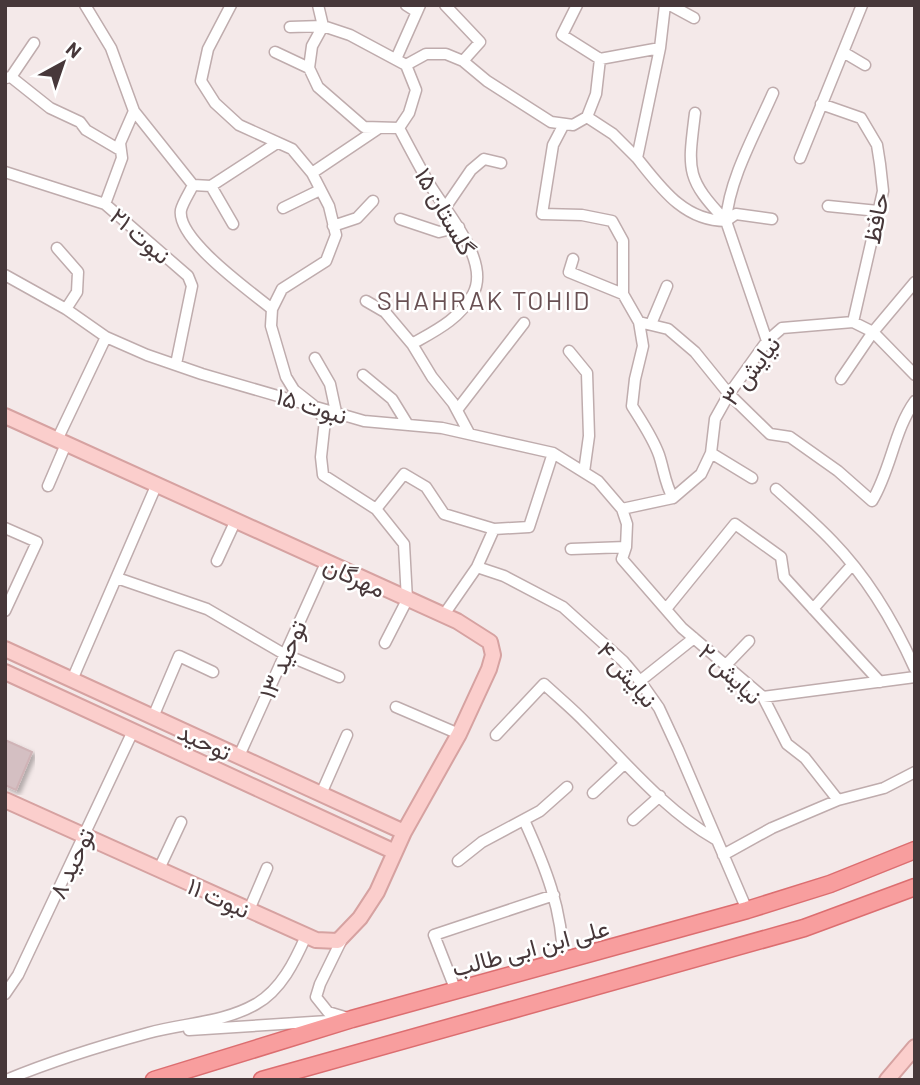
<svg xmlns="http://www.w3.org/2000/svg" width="920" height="1085" font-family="Barlow,Vazirmatn,sans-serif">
  <defs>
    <filter id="shadow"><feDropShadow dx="3.5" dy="3.5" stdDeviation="2" flood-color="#0004"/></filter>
  </defs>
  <rect width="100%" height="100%" fill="#f4e9e9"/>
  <path fill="#d4bfc2" stroke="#cfb3b6" stroke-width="2" filter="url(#shadow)" d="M5 740 32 752 16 790 5 785Z"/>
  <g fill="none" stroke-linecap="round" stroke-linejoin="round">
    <g stroke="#bfacad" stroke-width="13">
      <path id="street" d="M85 5 111 48 134 111 193 185C190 192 183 202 181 210 176 239 250 291 272 309
        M231 5 208 49 201 81 215 103 239 125 292 149 312 173 329 206 336 235 326 261 282 289 272 309 271 326 286 377 294 390 313 405 325 420 321 457 323 475 376 509 404 544 407 600 385 643
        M318 5 323 26 312 46 309 68 318 87 364 127 399 128C409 147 419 166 430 185 446 212 491 261 473 294 460 319 435 331 412 344L432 377 453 403 469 433
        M406 5 417 12
        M445 5 480 42 463 61
        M577 5 562 35 600 59 596 94 587 117 613 134 637 158
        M665 5 660 48 637 158C661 188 684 221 726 221L767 341
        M670 5 694 18
        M290 27 323 26 350 35 406 65 416 90 409 113 399 128
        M275 52 309 68
        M843 52 865 65
        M396 59 420 5
        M600 59 660 48
        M406 65 426 54H446L463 61 487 81 551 122 573 125 587 117
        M11 77 50 108 80 122 86 130 120 150
        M6 78 11 77 34 43
        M821 104 861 118 877 145 880 164 883 191 853 322
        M695 113C688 170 685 178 726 221
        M564 124 553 145 542 214 582 215 612 221 623 241V294L639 322 643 346 635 379 632 406C642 422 653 438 659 455 664 470 665 484 673 498
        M800 158 862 5
        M5 172 105 204 188 276 192 286 176 364
        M312 173 379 128
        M193 185 211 186 277 143
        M211 186 233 224
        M105 204 122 158 120 143 134 111
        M828 206 878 211
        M283 208 320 190
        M445 208 471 170 484 159 501 163
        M400 219 439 232 459 227
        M726 221C729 179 756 132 773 93
        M726 221 736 214 772 219
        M333 226 357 218 373 201
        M57 248 78 272 77 292 66 309
        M573 259 569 272 623 294
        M5 275 66 309 106 337 147 355 202 374 364 421 442 428 553 453 598 481 622 509 627 524 626 547 622 559 682 628 763 697 787 744 805 758 838 800 884 788 915 772
        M366 301 385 312 412 344
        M639 322 668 329 695 352 729 394 770 434 790 437 838 471 872 501C891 470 894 430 915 401
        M651 324 667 286
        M569 351 587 373 589 436 584 472
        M315 358 330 384 336 412
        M363 375 392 399 408 425
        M841 379 873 332 915 282
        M457 410 524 323
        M57 440 106 337
        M711 453 752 478
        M48 486 66 444
        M776 489C795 506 815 523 832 541 868 578 894 622 915 669
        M376 509 404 474 426 487 444 514 494 529
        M622 509 673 498 701 474 711 453 715 419 729 394 767 341 782 328 853 322 873 332 915 375
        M5 528 37 542 5 611
        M571 549 626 547
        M217 561 235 522
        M477 567 504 576 563 607 623 661 640 681 659 708 678 749 747 910
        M117 578 207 609 284 654 339 677
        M666 609 735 524 781 557 784 577 880 682
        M813 609 852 565
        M443 616 477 567 494 529 529 527 553 453
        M726 665 749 641
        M72 680 156 486
        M640 681 694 638
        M763 697 915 677
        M396 707 459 734
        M153 717 179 656 213 672
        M496 735 544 684C558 697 574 710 587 724 628 765 665 810 715 839
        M239 756 326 563
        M593 793 624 764
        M321 794 347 735
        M524 820C545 866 563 910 563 962
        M633 820 660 796
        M723 855 772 828 838 800
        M458 861 482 842 540 811 567 787
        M159 869 181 822
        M249 910 267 868
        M342 939 320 984 316 997 328 1012 348 1018
        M456 991 434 935 554 895
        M5 994 18 975 133 731
        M189 1030 328 1021
        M6 1080C52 1061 100 1046 148 1033 184 1023 223 1023 256 1004 281 990 295 961 306 936"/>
    </g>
    <g stroke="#d6a2a1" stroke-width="18">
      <path id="secondary" d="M5 416 457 621 490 642 493 655 489 669 459 734 404 832 377 892 360 918 338 941 316 940 5 800
        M5 649 404 832
        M5 672 395 852
        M887 1080 915 1047"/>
    </g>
    <g stroke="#dc6e70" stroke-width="19">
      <path id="primary" d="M154 1080 352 1019 747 910 830 884 915 850
        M262 1080 804 928 915 887"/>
    </g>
    <use href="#street" stroke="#fff" stroke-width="10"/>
    <use href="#secondary" stroke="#fbcecc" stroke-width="14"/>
    <use href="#primary" stroke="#f89e9e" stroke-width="16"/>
  </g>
  <g text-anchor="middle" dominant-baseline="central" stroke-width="5" stroke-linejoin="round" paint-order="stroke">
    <g font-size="24" fill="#47383a" stroke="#fff">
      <text transform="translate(446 211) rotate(60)">گلستان ۱۵</text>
      <text transform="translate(875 218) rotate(-79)">حافظ</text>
      <text transform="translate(141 235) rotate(41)">نبوت ۲۱</text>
      <text transform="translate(750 370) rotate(-53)">نیایش ۳</text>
      <text transform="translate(312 405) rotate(17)">نبوت ۱۵</text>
      <text transform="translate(355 576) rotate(25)">مهرگان</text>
      <text transform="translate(282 659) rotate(-66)">توحید ۱۳</text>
      <text transform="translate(731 673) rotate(43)">نیایش ۲</text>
      <text transform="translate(628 674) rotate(49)">نیایش ۴</text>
      <text transform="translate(205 741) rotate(25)">توحید</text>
      <text transform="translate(71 863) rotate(-65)">توحید ۸</text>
      <text transform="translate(219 897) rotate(24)">نبوت ۱۱</text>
      <text transform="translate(530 947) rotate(-15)">علی ابن ابی طالب</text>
    </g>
    <g font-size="26" letter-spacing="2" fill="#695053" stroke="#fff">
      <text x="484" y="299">SHAHRAK TOHID</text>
    </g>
  </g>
  <rect width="920" height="1085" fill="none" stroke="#47383a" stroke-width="14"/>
  <g transform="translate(63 63) rotate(40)" stroke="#ffffff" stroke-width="5" paint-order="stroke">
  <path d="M0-5L12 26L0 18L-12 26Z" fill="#47383a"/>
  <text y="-10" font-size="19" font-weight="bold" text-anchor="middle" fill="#47383a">N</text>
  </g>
</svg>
